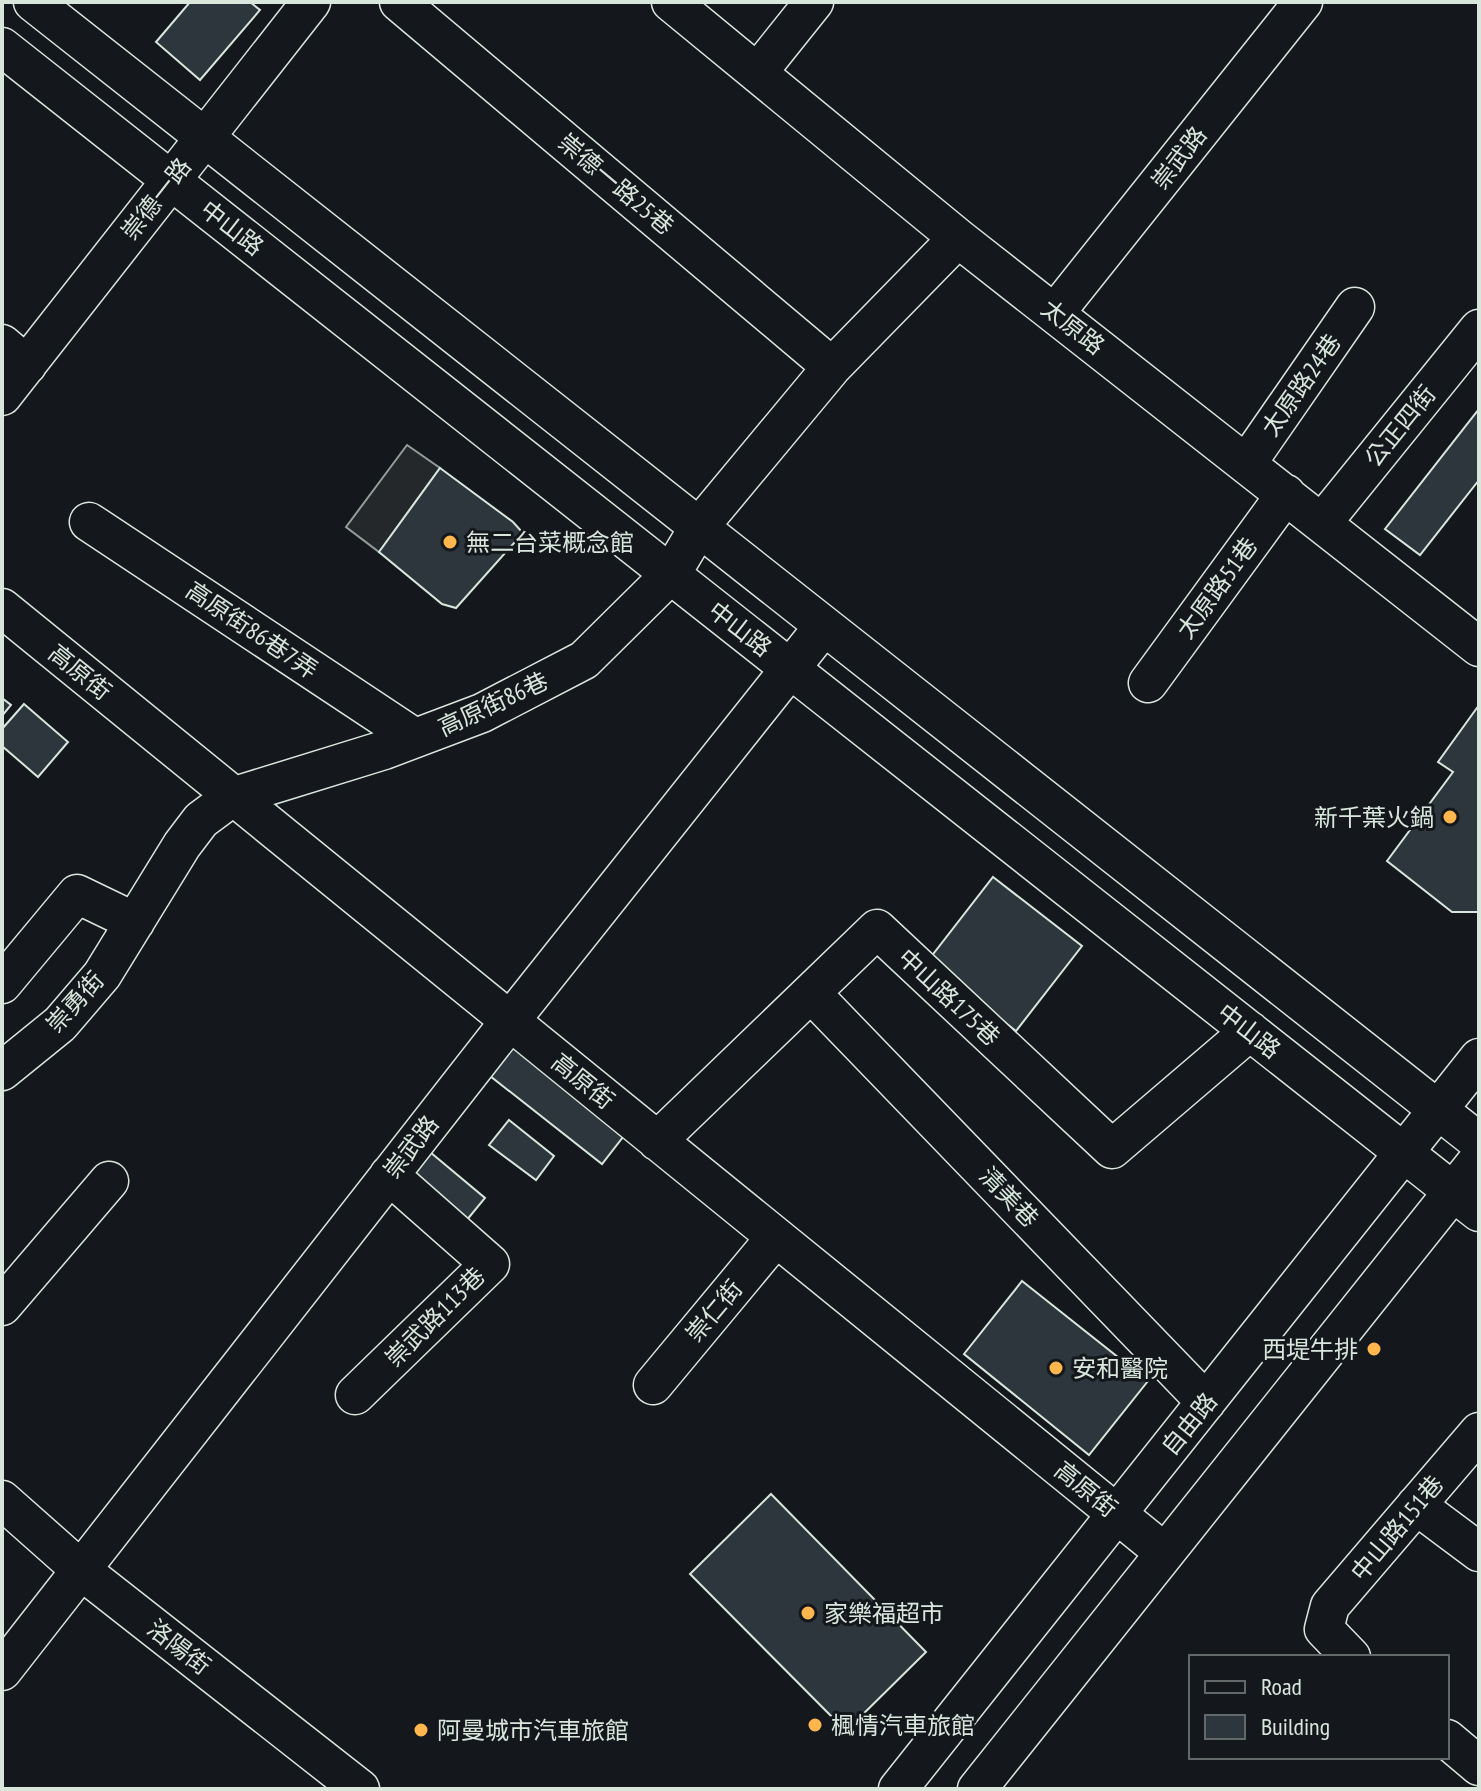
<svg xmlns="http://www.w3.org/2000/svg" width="1481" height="1791" font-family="'PT Sans Narrow','Noto Sans TC',sans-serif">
  <rect width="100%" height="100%" fill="#14181c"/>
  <path fill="#24282b" stroke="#939e99" stroke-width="2" d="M407 445 440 468 379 552 346 527Z"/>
  <path fill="#2c363c" stroke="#d8e6dc" stroke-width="2" d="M190 2H250L260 10 200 80 156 42Z
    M1479 409V480L1420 555 1385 529Z
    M440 468 513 522 523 533 456 608 442 604 379 552Z
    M2 698 11 705 2 716Z
    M24 704 68 742 38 777 2 746V729Z
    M1479 705V912H1452L1387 861 1453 772 1438 762Z
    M993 877 1082 946 1016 1031 927 962Z
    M513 1036 630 1128 602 1164 485 1072Z
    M509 1120 554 1156 536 1180 489 1145Z
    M424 1147 485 1198 466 1221 405 1169Z
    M1022 1281 1148 1381 1089 1455 964 1354Z
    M771 1494 926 1652 846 1731 690 1574Z"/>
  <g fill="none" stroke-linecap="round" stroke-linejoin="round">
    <g stroke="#d8e6dc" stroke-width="41">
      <path id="minor" d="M33 2 1479 1142
        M399 2 832 367
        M671 2 958 238 1479 647
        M2 47 1479 1212
        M758 72 814 2
        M1055 313 1303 2
        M2 344 27 365
        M2 396 311 2
        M1247 463 1355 307
        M89 522 415 738
        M1322 523 1479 329
        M2 608 1165 1553
        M1148 683 1286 494
        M2 984 77 894 135 922
        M811 993 1206 1402
        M2 1071 60 1024 102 975 182 845 201 820 232 797 384 750 482 713 584 660 671 574 699 527 832 367 958 238
        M657 1141 877 929 1112 1149 1250 1031
        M2 1306 109 1181
        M653 1385 776 1237
        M355 1395 490 1264 389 1175
        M2 1500 81 1570 360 1789
        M1416 1505 1479 1552
        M1351 1657 1324 1629 1330 1606 1479 1432
        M2 1671 510 1021 824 626
        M1447 1739 1479 1766
        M898 1789 1479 1058
        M977 1789 1479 1159"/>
    </g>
    <use href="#minor" stroke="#14181c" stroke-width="38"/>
  </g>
  <g fill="#ffb74d" stroke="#14181c" stroke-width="3">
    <circle cx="450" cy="542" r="8"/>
    <circle cx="1450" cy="817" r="8"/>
    <circle cx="1374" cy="1349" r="8"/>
    <circle cx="1056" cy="1368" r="8"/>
    <circle cx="808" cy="1613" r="8"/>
    <circle cx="815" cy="1725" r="8"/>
    <circle cx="421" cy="1730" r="8"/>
  </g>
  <g text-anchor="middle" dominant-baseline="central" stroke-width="6" stroke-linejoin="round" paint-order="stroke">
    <g font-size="24" fill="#d8e6dc" stroke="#14181c">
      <text transform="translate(1179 158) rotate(-52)">崇武路</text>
      <text transform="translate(616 184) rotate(40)">崇德一路25巷</text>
      <text transform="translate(156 199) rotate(-52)">崇德一路</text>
      <text transform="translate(232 228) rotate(38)">中山路</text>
      <text transform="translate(1073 327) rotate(38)">太原路</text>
      <text transform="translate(1301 385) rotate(-55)">太原路24巷</text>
      <text transform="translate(1400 426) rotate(-51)">公正四街</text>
      <text transform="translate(1217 588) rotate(-54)">太原路51巷</text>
      <text transform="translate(740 629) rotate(38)">中山路</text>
      <text transform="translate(252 630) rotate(34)">高原街86巷7弄</text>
      <text transform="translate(80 672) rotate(39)">高原街</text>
      <text transform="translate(493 704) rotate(-25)">高原街86巷</text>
      <text transform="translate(949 997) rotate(43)">中山路175巷</text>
      <text transform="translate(75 1002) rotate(-48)">崇勇街</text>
      <text transform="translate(1249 1031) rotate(38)">中山路</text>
      <text transform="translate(583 1081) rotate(39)">高原街</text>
      <text transform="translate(411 1147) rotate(-52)">崇武路</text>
      <text transform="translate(1009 1197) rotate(46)">清美巷</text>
      <text transform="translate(714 1311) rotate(-50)">崇仁街</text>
      <text transform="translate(435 1317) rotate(-45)">崇武路113巷</text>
      <text transform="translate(1189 1424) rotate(-51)">自由路</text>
      <text transform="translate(1086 1489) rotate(39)">高原街</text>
      <text transform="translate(1397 1528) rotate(-50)">中山路151巷</text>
      <text transform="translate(179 1647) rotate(38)">洛陽街</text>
    </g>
    <g font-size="24" fill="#d8e6dc" stroke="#14181c" text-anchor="start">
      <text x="466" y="542">無二台菜概念館</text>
      <text x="1434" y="817" text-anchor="end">新千葉火鍋</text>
      <text x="1358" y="1349" text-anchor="end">西堤牛排</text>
      <text x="1072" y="1368">安和醫院</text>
      <text x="824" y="1613">家樂福超市</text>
      <text x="831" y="1725">楓情汽車旅館</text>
      <text x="437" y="1730">阿曼城市汽車旅館</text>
    </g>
  </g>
  <rect width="1481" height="1791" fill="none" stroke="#d8e6dc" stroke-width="8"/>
  <rect x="1189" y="1655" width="260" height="104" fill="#14181c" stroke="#626a69" stroke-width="2"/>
  <rect x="1205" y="1681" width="40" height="12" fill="#14181c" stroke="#626a69" stroke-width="2"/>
  <text x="1261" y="1695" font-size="24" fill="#d8e6dc">Road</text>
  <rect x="1205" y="1715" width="40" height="24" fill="#2c363c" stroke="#626a69" stroke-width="2"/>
  <text x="1261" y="1735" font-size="24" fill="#d8e6dc">Building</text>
</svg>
